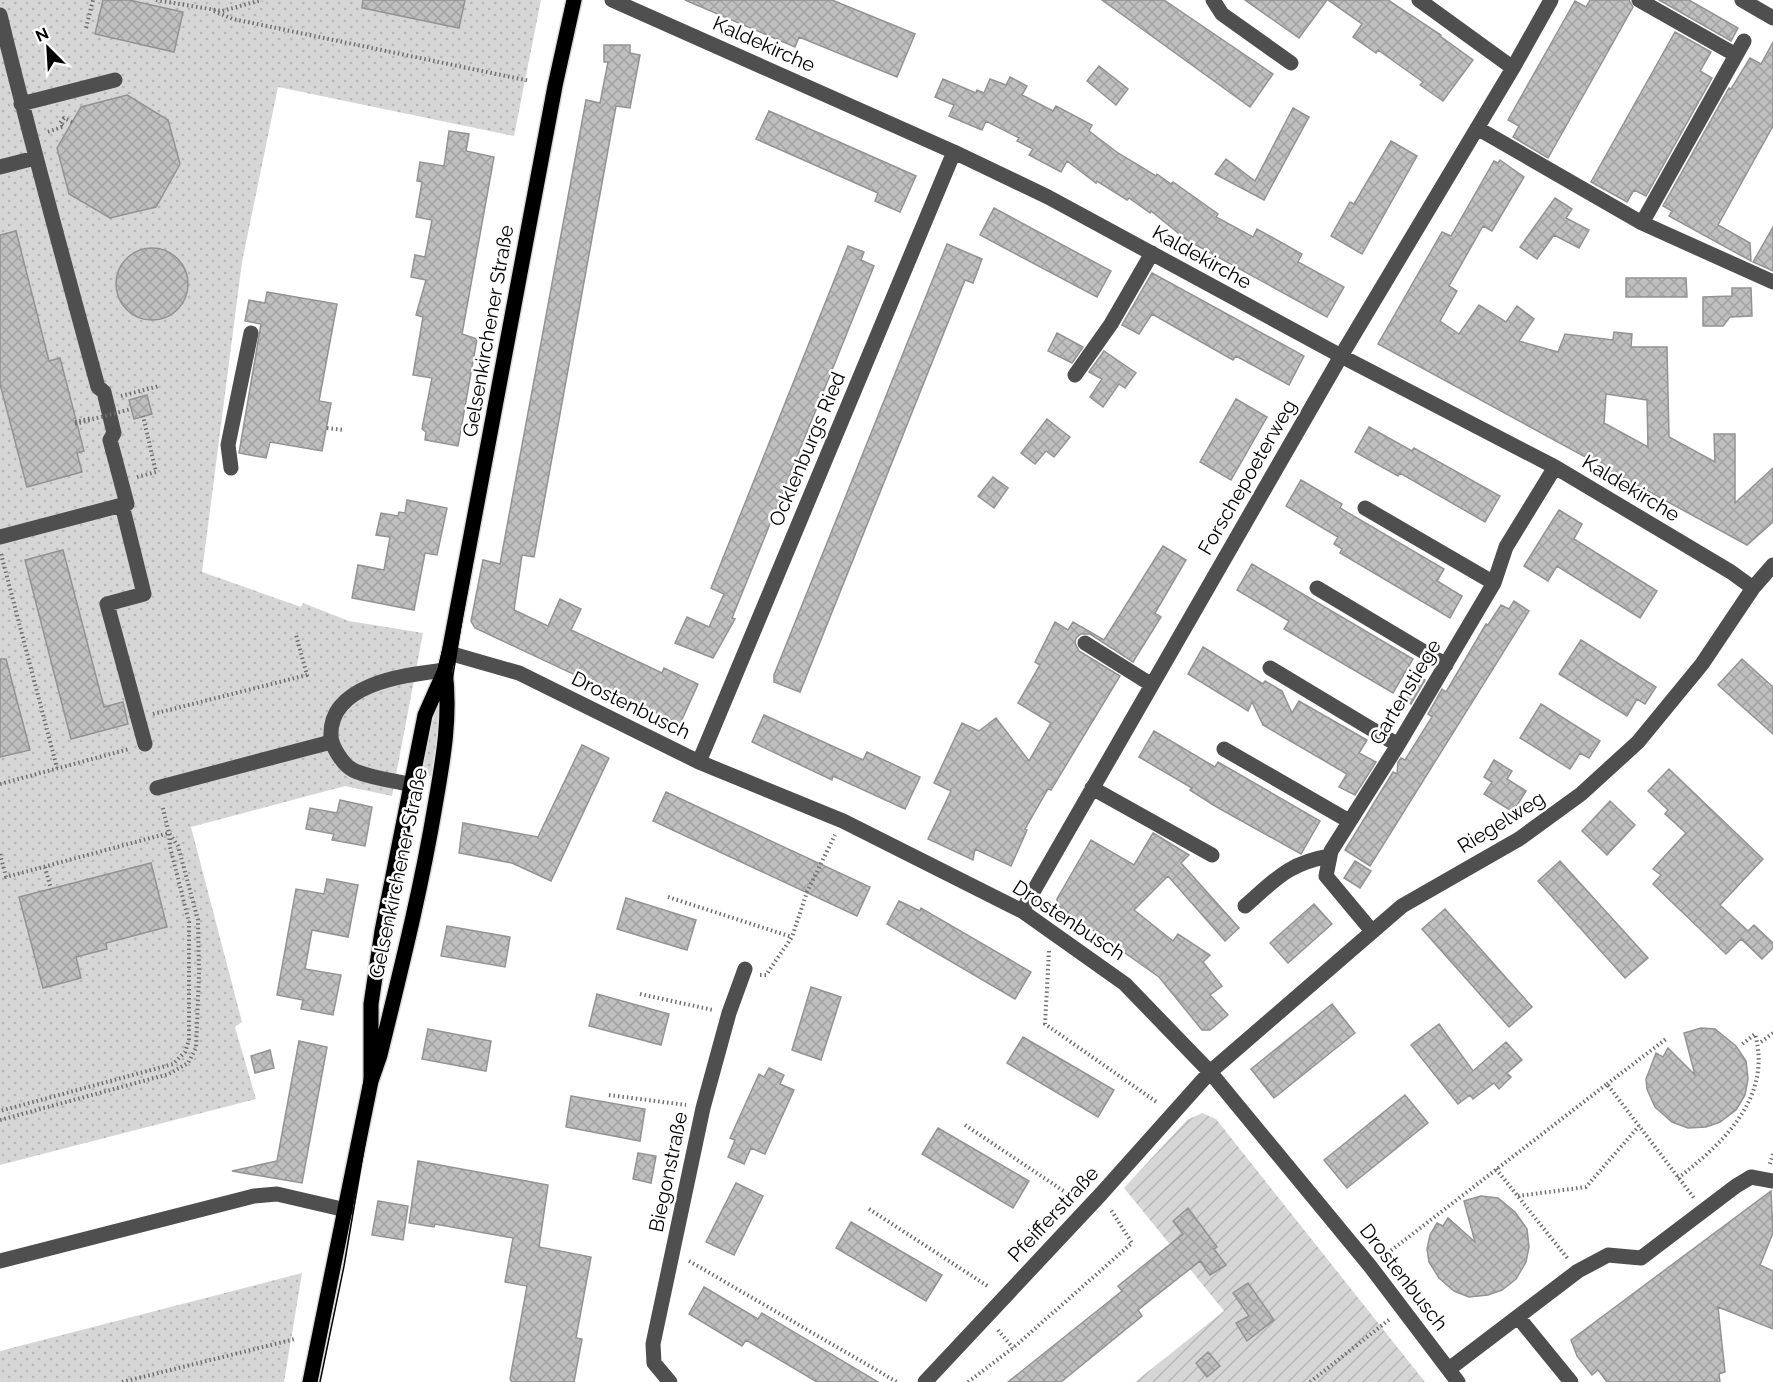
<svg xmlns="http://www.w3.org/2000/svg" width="1773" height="1382" font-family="Raleway,sans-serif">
  <defs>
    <pattern id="grass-dots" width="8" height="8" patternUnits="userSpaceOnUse" patternTransform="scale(1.5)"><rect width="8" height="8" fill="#d6d6d6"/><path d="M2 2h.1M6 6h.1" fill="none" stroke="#b6b6b6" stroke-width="1.8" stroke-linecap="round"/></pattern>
    <pattern id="garden-furrows" width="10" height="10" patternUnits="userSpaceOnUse" patternTransform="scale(1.5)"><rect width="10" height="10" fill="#d6d6d6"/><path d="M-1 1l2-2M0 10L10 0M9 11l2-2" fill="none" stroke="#b6b6b6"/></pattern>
    <pattern id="building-cross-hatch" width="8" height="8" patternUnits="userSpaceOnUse" patternTransform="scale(1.5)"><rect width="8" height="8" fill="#bfbfbf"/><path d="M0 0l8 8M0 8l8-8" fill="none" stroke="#a2a2a2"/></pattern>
  </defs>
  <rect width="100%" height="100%" fill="#fff"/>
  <path fill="url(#grass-dots)" d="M0 0H541L514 136 278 87 242 262 202 572 301 607 303 603 349 621 423 633 392 796 345 786 191 827 242 1022 235 1027 256 1099 0 1165Z
    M436 702 442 703 431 776 422 775Z
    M302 1273 284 1382H0V1351Z"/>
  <path fill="url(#garden-furrows)" d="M1202 1113 1216 1119 1425 1382H1135L1224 1311 1124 1188 1187 1120Z"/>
  <path fill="url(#building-cross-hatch)" stroke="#939393" stroke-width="1.5" fill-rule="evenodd" d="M103 0H129L183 12 174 52 95 34Z
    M363 0H465L459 28 362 8Z
    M685 0H832L915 34 897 77 799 37 795 47Z
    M1102 0H1164L1273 74 1250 107Z
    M1245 0H1327L1299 38Z
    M1328 0H1388L1441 35 1440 36 1473 60 1443 101 1420 85 1423 82 1378 50 1376 53 1353 37 1362 24Z
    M1590 0H1629L1633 7 1548 158 1513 137 1519 126 1508 120 1575 1 1586 7Z
    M1659 0H1689L1738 28 1731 41Z
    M1675 32 1711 52 1700 71 1712 78 1646 196 1634 190 1627 202 1591 182Z
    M1773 42V126L1718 225 1750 243 1751 261 1669 216 1672 211 1663 206 1729 88 1731 89 1750 58 1761 64Z
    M604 45H630V53L640 55 630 108 616 106 534 557 522 555 514 610 548 626 560 599 581 609 571 630 662 673 664 668 698 684 680 724 475 628 471 621 483 560 500 564 586 100 600 103 608 62H604Z
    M1099 66 1128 89 1116 105 1087 81Z
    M1010 77 1027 86 1022 95 1053 111 1056 106 1092 125 1089 131 1118 153 1156 176 1157 174 1171 184 1173 182 1218 214 1216 217 1253 237 1257 229 1302 254 1298 262 1344 287 1327 317 1187 240 1151 211 1150 213 1129 198 1127 200 1097 181 1096 183 1067 161 1061 172 1029 155 1033 149 1017 141 1019 138 986 121 982 130 949 116 954 105 935 97 943 79 976 93 977 90 984 93 990 79 1006 85Z
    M127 95 168 120 180 164 156 207 110 218 69 194 57 148 81 107Z
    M1293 108 1309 117 1264 200 1215 174 1226 159 1255 181Z
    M769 111 916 176 900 212 875 201 878 193 756 139Z
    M449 131 469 134 466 151 494 157 462 334 477 339 458 446 425 440 426 432 422 429 432 378 413 375 423 317 416 315 426 280 411 277 415 255 425 257 432 220 416 217 422 182 417 181 420 162 444 166Z
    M1391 141 1417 156 1362 254 1331 236 1350 202 1354 204Z
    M1500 160 1524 177 1492 231 1483 226 1449 286 1457 291 1440 321 1459 334 1479 305 1506 322 1517 306 1534 319 1519 341 1558 352 1565 334 1613 340 1614 332 1632 334 1631 347H1667L1669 437 1715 462 1714 434H1735V503L1773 468V522L1747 545 1378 344 1442 232 1451 236 1494 161 1498 163ZM1606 394 1647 400 1648 447 1604 423Z
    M1555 198 1572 209 1566 218 1589 230 1579 248 1554 235 1537 259 1520 247Z
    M994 208 1111 271 1097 297 980 235Z
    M1773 227V271L1753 262Z
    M16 231 49 361 60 358 84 451 77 453 82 472 27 487 0 384V235Z
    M947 244 982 259 973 283 965 280 800 692 774 682V675Z
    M848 246 864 252 861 260 874 266 732 618 735 619 713 658 675 643 687 617 709 627 724 594 711 588Z
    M116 284a36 36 0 1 1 72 0a36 36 0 1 1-72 0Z
    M1152 273 1304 356 1289 385 1236 356 1233 360 1152 314 1139 334 1122 325Z
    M1626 278H1686L1687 297H1626Z
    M1732 288H1751L1752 316 1730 317 1723 326H1703V297L1732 296Z
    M267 292 337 304 319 401 331 403 322 451 270 442 266 458 239 453 261 324 245 321 249 300 265 303Z
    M1057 333 1083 347 1072 363 1048 351Z
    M1104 351 1136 373 1125 388 1119 384 1103 407 1090 397 1102 379 1089 372Z
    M147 395 152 414 134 419 129 400Z
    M1236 399 1267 417 1231 480 1200 462Z
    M1047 419 1070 437 1054 457 1046 451 1035 464 1021 453Z
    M1369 427 1412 451 1414 448 1500 496 1485 522 1400 473 1398 476 1355 452Z
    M993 477 1008 488 994 508 978 496Z
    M1301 480 1342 504 1340 508 1444 569 1437 581 1462 596 1450 618 1340 553 1342 549 1334 544 1338 537 1286 506Z
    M407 500 447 508 437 555 425 553 414 610 352 598 358 565 384 570 390 537 376 535 381 513 398 516 399 512 405 513Z
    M1559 510 1582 524 1574 539 1657 591 1640 618 1557 566 1548 581 1524 566Z
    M1163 546 1186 560 1155 613 1161 617 1133 662 1090 634H1081L1076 638 1075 643 1079 651 1120 676 1051 790 1048 789 1025 829 1027 830 1011 866 975 849 973 860 928 839 951 791 934 783 962 723 979 731 996 718 1029 761 1051 723 1018 703 1040 665 1035 662 1055 622 1068 630 1073 622 1104 640Z
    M63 550 104 707 123 702 128 724 71 739 25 560Z
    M1252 564 1413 659 1393 693 1284 629 1289 621 1237 590Z
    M1514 601 1529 611 1370 866 1345 850 1393 772 1397 774 1398 762 1401 758 1405 760 1432 717 1428 714 1442 689 1446 692 1486 624 1488 625 1501 605 1509 609Z
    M1581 640 1656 687 1645 704 1637 699 1627 716 1559 674Z
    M1203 647 1263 684 1265 681 1282 691 1292 713 1299 701 1367 740 1359 753 1376 762 1355 795 1339 787 1347 774 1263 725 1252 702 1248 711 1188 674Z
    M0 659H6L30 750 0 757Z
    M1742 659 1773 687V734L1718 685Z
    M1411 671 1425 680 1411 704 1407 701Z
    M1541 704 1600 741 1589 758 1580 753 1570 769 1520 738Z
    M764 715 863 760 867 752 920 777 905 809 833 776 832 780 752 742Z
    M1154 731 1215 767 1218 762 1320 821 1301 854 1215 806 1190 790 1192 788 1139 757Z
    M582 745 609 758 551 881 512 863 459 853 463 823 538 837Z
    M1494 760 1512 771 1507 779 1526 791 1513 812 1484 794 1492 782 1484 777Z
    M1669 769 1763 859 1720 905 1748 931 1754 925 1773 943V948L1762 959 1741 939 1726 954 1653 884 1661 875 1653 869 1686 833 1665 814 1668 810 1648 791Z
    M666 792 870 887 857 916 653 821Z
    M340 800 372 807 365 846 332 840 334 834 306 829 310 808 337 813Z
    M1610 801 1635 825 1607 855 1582 831Z
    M1153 833 1189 855 1181 863 1239 928 1225 941 1168 876 1134 910 1173 941 1178 934 1210 955 1203 962 1222 986 1210 995 1228 1015 1210 1030H1202L1159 977 1057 905V899L1091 840 1134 865Z
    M1355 861 1371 871 1360 888 1344 878Z
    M1560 861 1648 958 1625 978 1538 881Z
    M151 863 167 927 106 943 107 949 76 957 81 978 43 988 19 897Z
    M327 879 358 885 348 937 312 930 305 969 341 975 333 1015 301 1009 303 1000 277 995 296 889 324 894Z
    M626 898 696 920 687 950 617 929Z
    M899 901 920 911 921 908 1031 972 1015 999 887 924Z
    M1314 904 1332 924 1288 963 1270 943Z
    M1445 909 1532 1007 1509 1027 1422 929Z
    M447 926 510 937 505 967 441 956Z
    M811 987 841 997 821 1060 792 1050Z
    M597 994 669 1014 661 1045 589 1026Z
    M1332 1004 1355 1033 1274 1098 1251 1069Z
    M1439 1024 1473 1071 1506 1042 1522 1060 1507 1073 1511 1077 1499 1089 1494 1083 1473 1099 1470 1095 1458 1104 1411 1045Z
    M1701 1028 1715 1029 1736 1046 1746 1061 1748 1079 1745 1095 1736 1110 1720 1122 1706 1127 1688 1128 1672 1122 1655 1107 1647 1089 1646 1079 1656 1053 1663 1057 1668 1048 1695 1075 1684 1033Z
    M428 1029 491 1041 486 1071 422 1059Z
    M1023 1037 1114 1090 1098 1117 1007 1063Z
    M299 1041 327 1047 302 1183 232 1171 277 1161Z
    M270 1050 274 1068 255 1073 251 1056Z
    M769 1068 784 1075 780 1084 794 1090 765 1154 751 1148 744 1164 728 1157 735 1140 730 1138 759 1074 764 1077Z
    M1405 1095 1428 1123 1347 1188 1324 1160Z
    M571 1096 645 1109 640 1141 566 1127Z
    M938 1128 1029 1181 1013 1208 922 1154Z
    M638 1153 656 1156 651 1183 633 1179Z
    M418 1161 548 1185 539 1247 591 1257 576 1338 582 1339 574 1382H512L510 1379 527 1286 505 1282 513 1238 435 1224 434 1227 409 1223Z
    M736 1183 763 1196 734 1255 706 1242Z
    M1771 1191 1773 1233 1760 1265 1773 1271V1329L1718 1307 1725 1372 1719 1374 1720 1382H1607L1598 1370 1592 1375 1577 1356 1571 1340Z
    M1481 1196 1498 1198 1515 1212 1527 1229 1529 1247 1526 1262 1516 1279 1502 1290 1488 1295 1469 1297 1454 1291 1439 1278 1429 1262 1427 1249 1430 1235 1437 1223 1443 1226 1448 1218 1475 1242 1464 1201Z
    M378 1201 408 1206 403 1240 372 1235Z
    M1188 1208 1217 1247 1214 1249 1226 1265 1210 1275 1200 1261 1138 1310 1142 1316 1061 1382H1008L1122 1291 1118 1286 1183 1234 1173 1221Z
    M851 1222 942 1275 926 1301 836 1248Z
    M1248 1283 1274 1320 1247 1341 1236 1323 1249 1316 1233 1293Z
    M704 1287 758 1319 762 1313 878 1382H817L746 1340 742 1346 689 1314Z
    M1208 1352 1220 1366 1207 1377 1196 1363Z"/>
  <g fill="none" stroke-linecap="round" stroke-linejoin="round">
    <g stroke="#dbdbdb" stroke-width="18">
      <path id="major" d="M371 1081V1004L382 931 425 715 445 670 449 653 555 86 574 0
        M310 1382 371 1081 380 1055C400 973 421 890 435 806 443 760 451 717 445 670"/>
    </g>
    <path stroke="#717171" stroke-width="4" stroke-dasharray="1.5 3" stroke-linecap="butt" d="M156 0 222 11 262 0
      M214 11 233 19 530 81
      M86 28 93 0
      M48 132 64 126 60 123 64 118 72 122
      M121 396 159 386
      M75 422 92 418
      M327 428 344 430
      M137 477 156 472 143 416
      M1 554 57 768
      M153 714 307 675 296 635
      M0 784 129 749
      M0 854 6 877 169 833 170 847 189 922V1040L185 1052 173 1064 0 1111
      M45 867 51 889
      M668 897 792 937
      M1049 951 1045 1024 1158 1103
      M760 975H766L792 937 807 892 835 835
      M640 994 713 1010
      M1761 1042 1773 1033
      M1607 1084 1666 1039
      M609 1095 686 1105
      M0 1120 169 1074 188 1063 196 1048 199 974 198 920 178 846 169 833 162 805
      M965 1125 1074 1198
      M1770 1164 1773 1154
      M1496 1169 1568 1259
      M1678 1178C1721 1145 1773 1098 1755 1034L1740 1046
      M1518 1196 1586 1187 1639 1126
      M869 1209 989 1287
      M1384 1256 1607 1084 1694 1198
      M689 1261 897 1382
      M998 1330 1013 1348
      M122 1382 295 1339
      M968 1382 1013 1348 1132 1243 1111 1210
      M1310 1382 1390 1319"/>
    <path stroke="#4f4f4f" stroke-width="15" d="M612 0 954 152 1048 197 1341 356 1555 467 1731 572 1753 588
      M1213 0 1222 14 1291 63
      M1419 0 1513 68
      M1639 0 1736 55
      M1742 0 1773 18
      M0 15C30 139 64 263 98 387L104 392 114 433 110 440 127 504 122 505 144 594 107 604 145 744
      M21 104 115 80
      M1477 128 1642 223 1773 282
      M0 167 35 158
      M1642 223 1744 41
      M1075 375 1111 324 1152 253
      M231 468 228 445 251 333
      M1365 508 1494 583
      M0 537 122 505
      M1317 588 1446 665
      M1085 643 1152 685
      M449 653 519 673 699 762 843 821 1022 911 1125 984 1210 1072 1370 1266 1458 1382
      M1270 668 1398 745
      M1224 749 1349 821
      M699 762 954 152
      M411 785C393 780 369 778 353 770 343 765 332 747 331 737 328 683 406 675 445 670
      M157 788 331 742
      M1092 788 1212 855
      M1245 906C1275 880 1288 863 1330 856
      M1022 911 1341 356 1513 68 1551 0
      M1371 930 1326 876 1331 851 1398 745 1494 583 1506 547 1555 467
      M0 1261 254 1196 277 1194 346 1210
      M1518 1317 1571 1382
      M1449 1369 1578 1271 1608 1255 1641 1258 1736 1186 1751 1177 1773 1181
      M670 1382 654 1363 653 1344 703 1108 729 1013 745 969
      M925 1382 1101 1194 1210 1072 1402 906 1519 839 1581 794 1638 742 1702 664 1753 588 1773 565"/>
    <use href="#major" stroke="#000" stroke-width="15"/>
    <path stroke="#000" stroke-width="1.5" d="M310 1382 357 1130 386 932 431 700 452 611 478 476 550 84 569 0
      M320 1382 344 1266 380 1055 434 792 463 613 559 87 579 0"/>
    <path stroke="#717171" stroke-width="4" stroke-dasharray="1.5 3" stroke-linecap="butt" d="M75 424 131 409"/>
  </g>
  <g text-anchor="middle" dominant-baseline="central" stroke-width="5" stroke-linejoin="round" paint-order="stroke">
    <g font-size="20" fill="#000" stroke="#fff">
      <text transform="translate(764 44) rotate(24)">Kaldekirche</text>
      <text transform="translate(1202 257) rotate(29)">Kaldekirche</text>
      <text transform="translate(488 331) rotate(-80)">Gelsenkirchener Straße</text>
      <text transform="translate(807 449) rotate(-67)">Ocklenburgs Ried</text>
      <text transform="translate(1247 477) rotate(-60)">Forschepoeterweg</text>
      <text transform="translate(1631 488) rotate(31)">Kaldekirche</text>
      <text transform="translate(1405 692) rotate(-59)">Gartenstiege</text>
      <text transform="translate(631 705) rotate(26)">Drostenbusch</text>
      <text transform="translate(1501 822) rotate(-32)">Riegelweg</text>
      <text transform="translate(398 873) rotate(-78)">Gelsenkirchener Straße</text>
      <text transform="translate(1069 920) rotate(33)">Drostenbusch</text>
      <text transform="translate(668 1172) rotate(-78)">Biegonstraße</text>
      <text transform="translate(1053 1214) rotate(-47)">Pfeifferstraße</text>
      <text transform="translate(1404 1277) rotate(52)">Drostenbusch</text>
    </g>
  </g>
  <g transform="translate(48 48) rotate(336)" stroke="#ffffff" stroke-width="4.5" paint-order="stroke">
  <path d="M0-4.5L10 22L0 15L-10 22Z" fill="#000000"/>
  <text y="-9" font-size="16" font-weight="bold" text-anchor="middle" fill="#000000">N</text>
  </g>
</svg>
